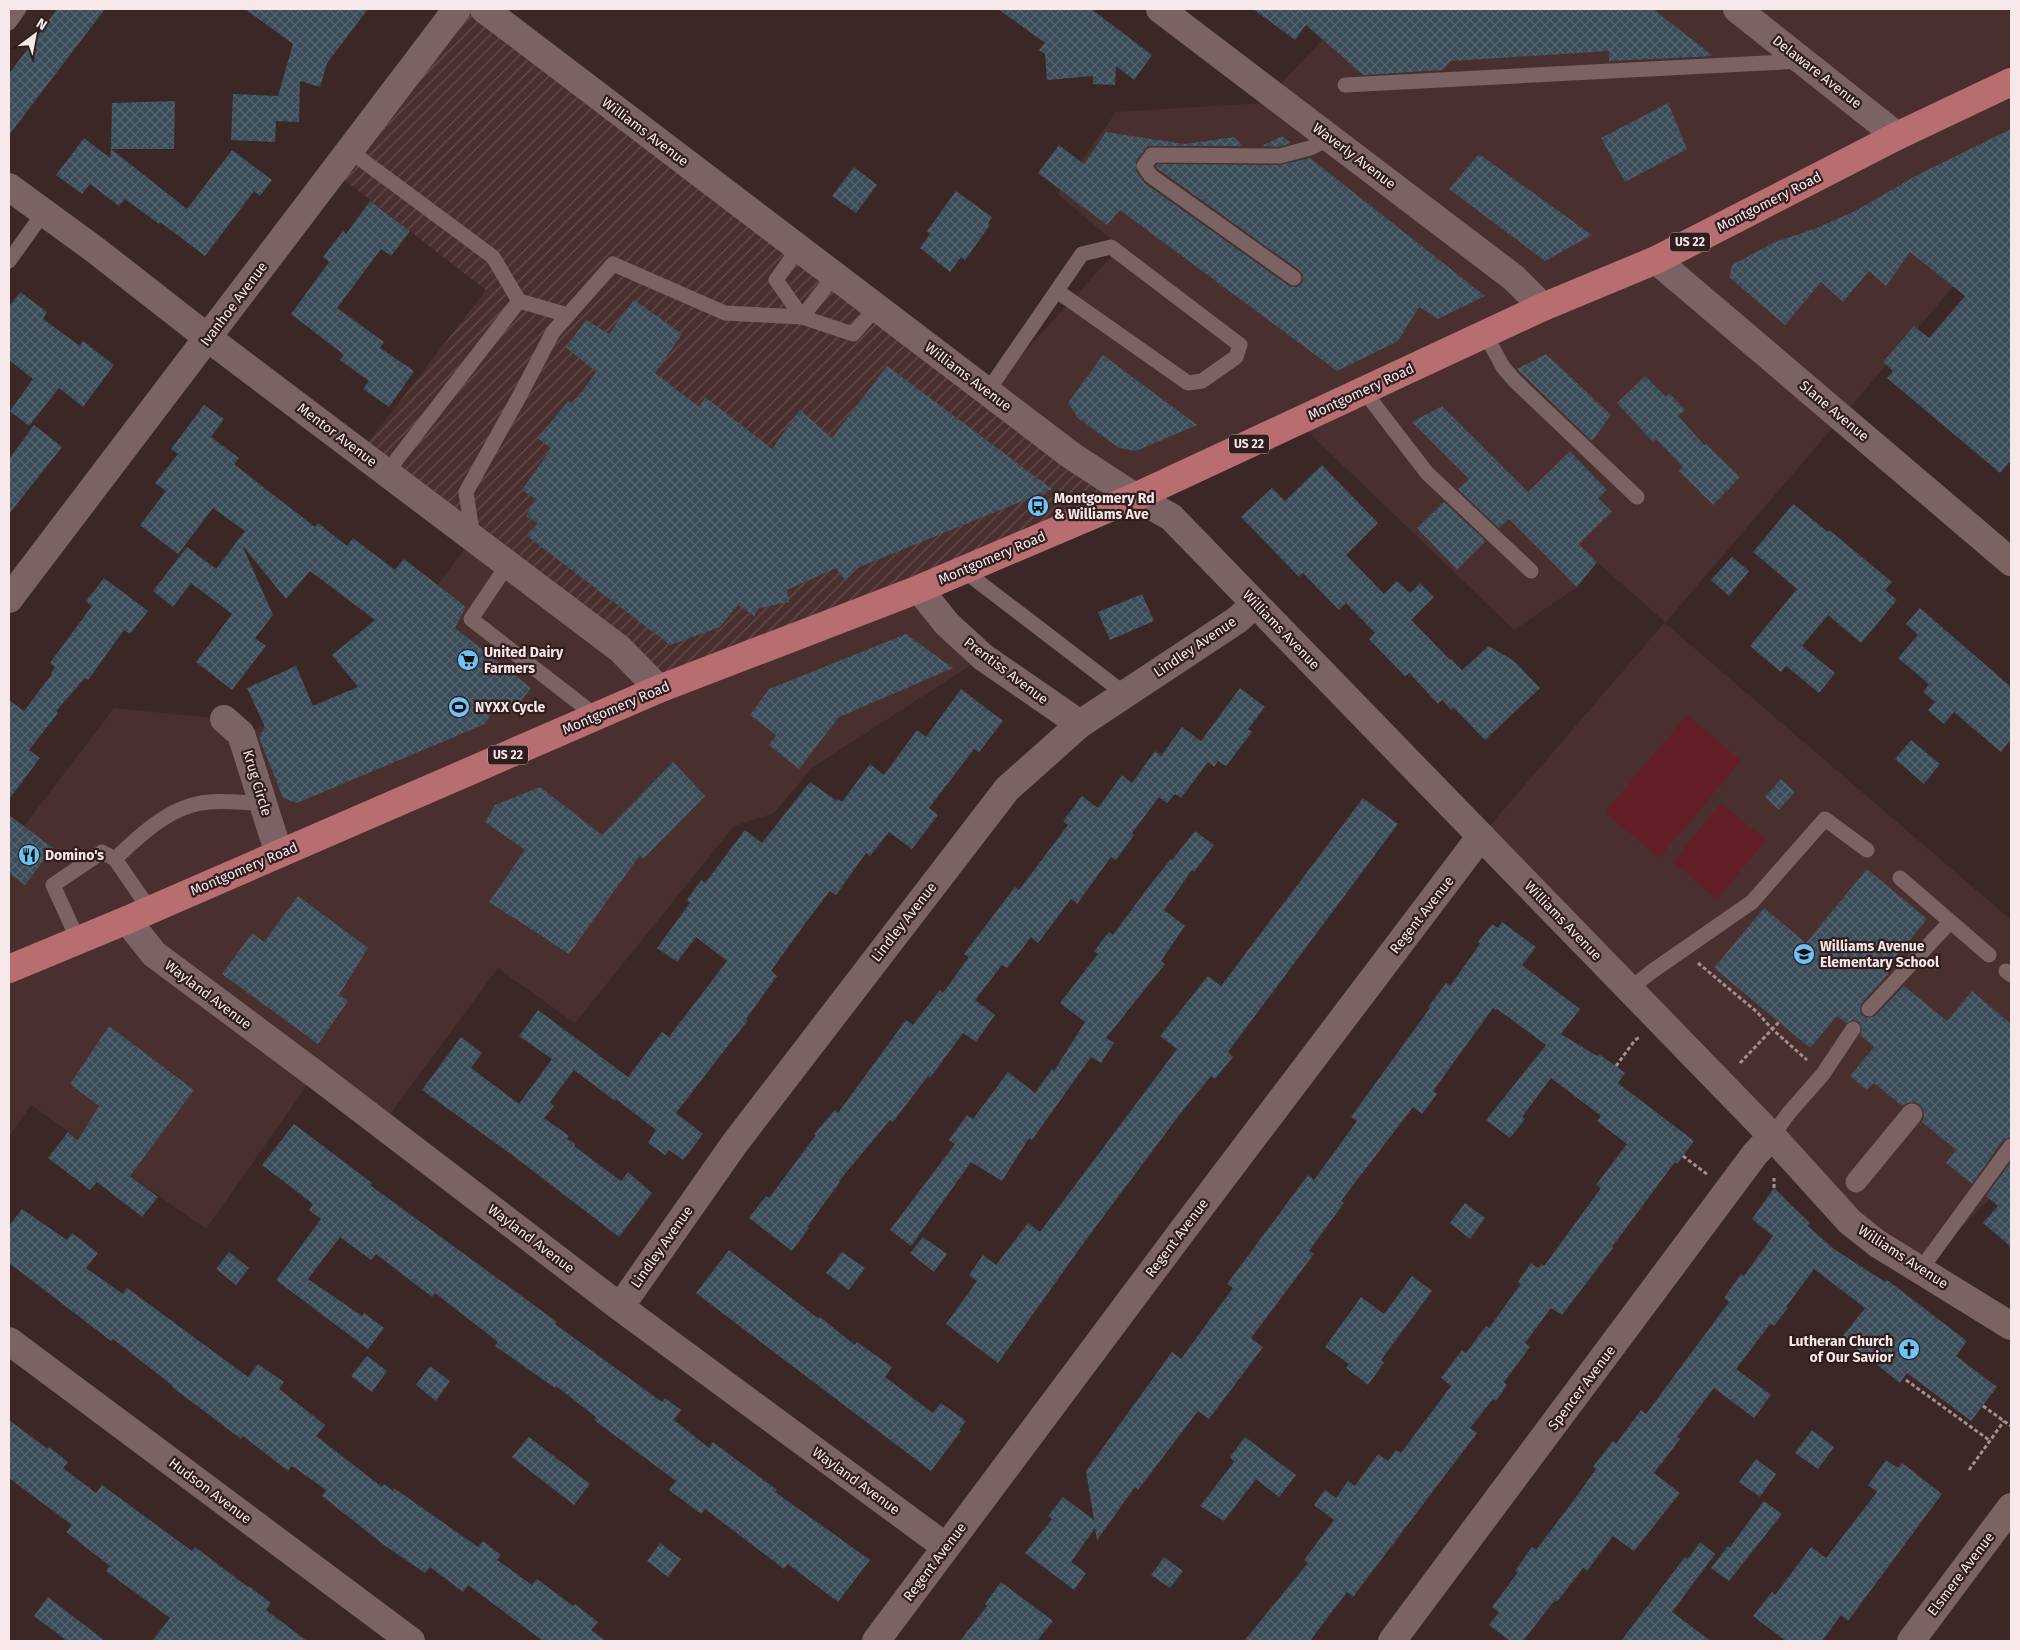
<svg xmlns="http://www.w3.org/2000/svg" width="2020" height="1650" font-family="'Fira Sans',sans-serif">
  <defs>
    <pattern id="industrial-furrows" width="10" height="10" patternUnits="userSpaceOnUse" patternTransform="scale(1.25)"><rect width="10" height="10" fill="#4a2f2f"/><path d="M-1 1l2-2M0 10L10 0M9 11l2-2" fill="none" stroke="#654d4d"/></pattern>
    <pattern id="building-cross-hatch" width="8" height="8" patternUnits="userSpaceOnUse" patternTransform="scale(1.25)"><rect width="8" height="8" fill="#394c58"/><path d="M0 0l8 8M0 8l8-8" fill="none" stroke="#566670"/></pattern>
  </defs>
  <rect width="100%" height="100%" fill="#3c2727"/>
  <path fill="#4a2f2f" d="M1345 9H2011V313L1997 301 1953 287 1665 623 2011 920V1177L1921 1269 1878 1244 1481 836 1665 622 1597 562 1577 587 1514 630 1297 421 1135 497 988 392 1120 247 1058 194 1116 112 1282 102 1272 93 1323 39Z
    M473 538 919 589 983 657 812 768 774 813 734 826 575 1023 498 968 382 1125 315 1074 206 1229 31 1105 9 1136V846L114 708 224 719 242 734 266 725 427 658 398 637Z"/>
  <path fill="url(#industrial-furrows)" d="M457 9H484L1135 497 659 689 360 453 486 290 334 172Z"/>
  <path fill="#631e26" d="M1687 715 1741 761 1659 858 1605 812Z
    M1721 803 1766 840 1717 899 1673 862Z"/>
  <path fill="url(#building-cross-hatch)" d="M57 9H105L9 135V74Z
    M245 9H368L327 63 320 87 300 81 299 122 276 121 275 142 231 140 233 94 278 96 293 44Z
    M998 9H1091L1152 55 1134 80 1116 66 1115 85 1093 84V76L1047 80 1045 54 1039 50 1045 43Z
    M1253 9H1653L1713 56 1609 61V51L1451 61 1442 70 1363 75 1306 25 1295 40Z
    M175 101 174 149H111L112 103Z
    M1668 103 1687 149 1625 182 1601 138Z
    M2011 129V460L2000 473 1887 378 1893 371 1883 362 1914 326 1929 338 1965 296 1910 252 1886 286 1869 271 1843 302 1821 282 1785 325 1729 277 1732 265 1775 242 1817 228 1857 210 1919 174Z
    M1106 132 1184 144 1235 137 1242 146H1148L1136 161V171L1146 184 1289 286 1297 287 1302 283 1303 275 1299 270 1158 169 1156 166 1157 164 1280 165 1310 158 1485 296 1438 319 1419 307 1398 341 1337 371 1120 210 1107 225 1038 173 1059 145 1084 164Z
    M1282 136 1291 143 1279 147 1262 146Z
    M84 138 110 158 111 149 187 209 232 150 272 180 260 196 254 191 205 256 160 222 159 224 125 199 119 206 90 184 82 194 56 175Z
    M1479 154 1592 235 1545 261 1449 189Z
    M854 167 877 185 856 213 832 196Z
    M956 191 992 217 988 223 990 225 965 260 961 257 950 272 920 248 930 234 927 231Z
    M370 201 410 231 391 256 381 249 337 308 384 342 380 348 414 371 389 407 363 389 369 381 340 360 344 355 291 314 329 262 323 257 343 231 346 234Z
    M20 292 47 312 43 319 80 346 83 341 114 365 83 407 59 388 29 426 10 411 33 379 9 360V307Z
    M634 300 682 334 655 373 699 407 705 397 772 449 800 410 832 438 887 366 1052 489 857 568 845 580 836 568 787 590 789 602 759 608 754 616 738 605 720 627 670 645 527 536 538 523 526 516 536 499 522 490 551 449 538 438 568 401 573 404 596 372 566 347 586 320 609 334Z
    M1546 354 1611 415 1592 441 1517 369Z
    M1103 355 1197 425 1136 451 1119 448 1078 418 1068 403Z
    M1645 376 1666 397 1669 393 1685 410 1678 416 1704 445 1706 444 1740 477 1713 505 1679 471 1683 467 1656 439 1653 442 1617 403Z
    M204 405 224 419 211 437 239 458 234 464 280 500 315 527 318 523 347 546 353 538 395 570 404 559 466 607 455 628 531 688 510 714 497 704 485 724 297 803 283 798 259 737 265 727 247 688 296 666 313 706 358 687 332 655 375 620 310 571 286 599 242 545 273 615 255 638 266 646 232 690 196 662 232 614 191 583 173 607 153 591 187 547 216 569 245 531 213 508 178 554 140 525 166 491 155 483 178 454 171 449Z
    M1442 406 1528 492 1570 451 1607 490 1598 498 1612 512 1579 544 1597 562 1577 587 1509 519 1499 528 1458 489 1469 479 1412 422Z
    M34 425 62 447 9 514V459Z
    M1322 465 1378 523 1346 555 1384 594 1397 581 1410 593 1420 583 1434 597 1411 620 1450 660 1451 659 1462 670 1489 646 1514 661 1540 688 1485 740 1453 707 1451 710 1442 700 1438 704 1409 673 1405 676 1369 639 1375 633 1346 603 1339 610 1303 573 1299 577 1241 517 1272 488 1285 501Z
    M1444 502 1486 541 1457 570 1417 528Z
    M1793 504 1828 532 1829 530 1892 582 1885 590 1897 600 1861 643 1828 615 1802 646 1835 673 1819 693 1786 666 1781 672 1750 646 1797 589 1753 552Z
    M1732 557 1749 571 1729 596 1711 580Z
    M104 578 148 611 130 634 124 630 88 680 85 678 56 711 58 713 29 750 40 758 9 799V700L24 711 52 674 51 673 55 667 50 663 92 606 86 601Z
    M1142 594 1154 621 1110 640 1098 612Z
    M1920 608 2011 687V739L2001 752 1954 712 1944 724 1928 710 1935 702 1923 692 1929 684 1898 658 1918 635 1906 624Z
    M906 634 953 668 839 717 799 769 769 745 776 735 750 715 769 689Z
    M1240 688 1265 707 1248 729 1252 732 1226 766 1218 761 1214 767 1208 762 1181 798 1175 794 1167 803 1159 797 1132 833 1134 835 1116 860 1111 857 1077 904 1071 899 1038 943 1031 937 1007 968 1002 965 975 1000 995 1015 976 1042 963 1033 930 1078 928 1076 893 1122 890 1120 839 1181 840 1182 807 1227 809 1228 792 1251 749 1218 766 1196 769 1198 816 1135 814 1134 835 1110 838 1113 906 1020 913 1025 940 990 943 993 969 957 964 954 1015 887 1019 890 1068 825 1063 821 1082 796 1098 808 1122 775 1132 783 1155 751 1161 756 1182 727 1201 741Z
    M961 689 1003 721 979 752 974 749 929 808 938 815 912 849 889 832 870 856 866 853 836 895 830 891 804 925 771 971 777 976 746 1019 748 1020 676 1113 703 1134 683 1160 669 1150 665 1155 648 1143 656 1130 616 1099 615 1101 574 1070 550 1102 554 1106 544 1118 569 1136 567 1139 575 1144 574 1146 621 1181 628 1172 652 1193 619 1237 515 1157 422 1090 461 1037 482 1053 471 1068 519 1104 552 1059 519 1036 538 1010 628 1077 662 1032 669 1037 727 961 696 937 677 962 657 948 690 903 687 900 701 880 705 883 745 830 762 843 810 782 837 801 838 799 842 802 870 764 884 775 917 730 926 737Z
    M1911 740 1940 764 1924 784 1895 759Z
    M673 762 705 796 643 859 640 855 569 954 489 902 525 850 485 822 495 805 540 787 602 835Z
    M1781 779 1795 792 1779 810 1765 797Z
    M1363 798 1398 824 1228 1052 1233 1057 1215 1079 1211 1076 1180 1114 1088 1237 998 1363 946 1324 977 1281 969 1275 983 1255 996 1265 1028 1223 1040 1232 1177 1049 1160 1036 1208 976 1221 986Z
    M9 815 53 848 25 885 9 873Z
    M1195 831 1214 845 1194 872 1192 870 1164 910 1185 926 1161 961 1165 964 1106 1038 1114 1043 1101 1063 1091 1057 1032 1140 1029 1138 1002 1181 971 1162 911 1246 890 1230 955 1144 949 1140 967 1115 973 1119 1008 1072 1035 1093 1052 1069 1054 1071 1085 1022 1060 1003 1098 954 1094 951 1109 932 1113 935 1146 890 1171 859 1172 860Z
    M1867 869 1927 919 1885 970 1889 973 1862 1003 1860 1011 1862 1015 1867 1018 1875 1016 1904 986 1947 1021 1972 991 2011 1024V1137L2003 1140 1972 1184 1946 1163 1956 1150 1922 1122 1924 1116 1923 1109 1920 1105 1914 1102 1907 1103 1902 1106 1874 1083 1867 1090 1850 1076 1874 1047 1860 1035 1862 1029 1859 1022 1853 1020 1846 1023 1837 1016 1810 1048 1714 968 1764 908 1806 943Z
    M298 896 368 948 339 995 348 1001 318 1044 222 974 252 933 264 942Z
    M1502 922 1536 947 1522 965 1580 1009 1561 1034 1597 1056 1599 1054 1625 1073 1618 1083 1694 1141 1677 1164 1675 1162 1612 1247 1613 1248 1562 1315 1551 1308 1525 1343 1530 1347 1504 1382 1507 1385 1496 1401 1493 1399 1470 1428 1477 1433 1353 1597 1347 1592 1310 1641H1244L1308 1563 1304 1560 1334 1520 1314 1505 1325 1490 1336 1498 1348 1481 1355 1486 1378 1454 1388 1461 1396 1450 1401 1453 1451 1386 1441 1378 1462 1350 1466 1353 1486 1326 1489 1328 1521 1284 1518 1282 1531 1263 1538 1268 1542 1264 1544 1266 1601 1188 1596 1185 1627 1144 1597 1121 1601 1116 1551 1078 1522 1117 1525 1119 1510 1138 1486 1120 1546 1045 1497 1009 1496 1010 1493 1008 1433 1091 1437 1094 1422 1114 1413 1107 1341 1201 1344 1203 1309 1251 1314 1254 1251 1338 1263 1347 1209 1419 1198 1411 1138 1490 1135 1487 1097 1540 1095 1528 1071 1562 1086 1573 1074 1590 1025 1553 1052 1519 1048 1516 1063 1497 1094 1520 1086 1471 1172 1352 1181 1359 1233 1288 1227 1284 1308 1175 1314 1180 1357 1121 1351 1117 1430 1008 1428 1007 1446 983 1450 986 1480 944 1478 942 1492 924 1498 928Z
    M109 1026 194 1090 130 1176 158 1197 142 1217 97 1182 90 1190 48 1158 68 1132 78 1140 99 1106 70 1084Z
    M294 1124 372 1183 370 1185 557 1322 555 1324 662 1402 665 1398 681 1410 674 1420 709 1448 713 1442 777 1490 775 1492 870 1560 838 1602 788 1564 784 1569 705 1509 701 1514 669 1490 676 1481 594 1420 596 1417 556 1386 555 1388 495 1346 498 1342 435 1293 432 1297 376 1254 371 1260 340 1237 308 1279 362 1316 364 1313 384 1328 368 1349 276 1280 321 1219 309 1210 313 1204 262 1165Z
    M2011 1162V1247L1983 1223 1998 1206 1986 1196Z
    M1774 1188 1810 1223 1808 1226 1834 1249 1885 1282 1887 1280 1967 1341 1956 1356 1997 1387 1971 1421 1907 1373 1900 1383 1842 1337 1865 1308 1814 1269 1786 1307 1788 1308 1774 1326 1770 1324 1736 1369 1771 1395 1754 1418 1714 1388 1677 1437 1680 1439 1654 1473 1680 1493 1634 1551 1613 1536 1587 1571 1583 1568 1557 1602 1555 1600 1523 1641H1510L1489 1625 1499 1612 1492 1607 1518 1572 1515 1571 1532 1547 1536 1550 1571 1504 1596 1469 1593 1467 1613 1441 1616 1444 1641 1410 1646 1414 1729 1302 1724 1298 1741 1274 1744 1276 1773 1236 1752 1219Z
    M1465 1203 1485 1218 1470 1239 1450 1223Z
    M22 1209 67 1240 72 1233 98 1253 86 1268 123 1294 127 1288 248 1377 258 1364 284 1382 279 1389 325 1425 316 1436 382 1487 384 1484 393 1491 394 1488 478 1547 483 1541 501 1555 497 1560 532 1585 537 1579 573 1606 575 1604 598 1622 591 1630 606 1641H543L468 1585 463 1592 430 1567 425 1573 384 1545 322 1496 326 1490 292 1466 288 1471 243 1436 241 1439 172 1387 173 1386 113 1339 111 1341 9 1263V1226Z
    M923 1237 947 1254 934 1272 910 1253Z
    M729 1250 819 1319 820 1317 855 1345 857 1342 892 1367 885 1377 933 1413 941 1403 966 1421 959 1430 961 1431 931 1471 696 1293Z
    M229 1252 249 1268 236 1285 216 1269Z
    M842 1252 865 1268 849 1290 826 1273Z
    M1412 1276 1432 1291 1381 1360 1384 1363 1368 1385 1346 1368 1349 1364 1325 1347 1361 1297 1384 1314Z
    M367 1356 387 1371 372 1392 351 1376Z
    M430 1366 450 1381 436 1401 416 1385Z
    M9 1420 48 1449 49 1447 68 1462 63 1468 96 1493 102 1485 192 1551 195 1547 248 1587 249 1586 271 1603 266 1610 307 1641H152L170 1618 106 1571 110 1566 66 1532 72 1525 9 1478Z
    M1812 1430 1834 1447 1818 1469 1795 1453Z
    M529 1437 590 1484 574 1505 512 1457Z
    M1245 1437 1296 1475 1279 1497 1256 1479 1224 1521 1200 1506 1234 1462 1230 1457Z
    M1756 1459 1776 1474 1760 1497 1739 1482Z
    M1886 1460 1898 1468 1902 1463 1942 1494 1848 1621 1841 1615 1822 1641H1786L1753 1616 1772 1592 1775 1595 1811 1547 1826 1558 1877 1492 1868 1485Z
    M1764 1501 1782 1514 1729 1581 1711 1568 1728 1546 1730 1547Z
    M1700 1542 1715 1554 1672 1612 1711 1641H1621L1685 1557 1688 1559Z
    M660 1543 681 1559 668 1577 647 1561Z
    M1164 1557 1183 1571 1170 1588 1151 1575Z
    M1001 1582 1053 1621 1037 1641H960L987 1606 985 1604Z
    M48 1597 105 1641H67L34 1616Z"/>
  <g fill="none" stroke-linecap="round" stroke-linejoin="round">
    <path stroke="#a19090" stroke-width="3" stroke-dasharray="4 2.5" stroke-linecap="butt" d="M1698 963 1757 1012 1772 1029 1807 1060
      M1740 1063 1779 1022
      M1616 1066 1635 1040 1640 1037
      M1683 1156 1708 1175
      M1774 1188V1178
      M1906 1380 1989 1440
      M1983 1406 2011 1426
      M1969 1470 2004 1421"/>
    <path stroke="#7b6364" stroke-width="15" d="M9 23 19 9
      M1345 85 1802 61
      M350 151 493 257 519 301
      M798 249 776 280 802 317 853 334 876 308
      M9 261 44 212
      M1294 278 1151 176 1144 166 1152 155 1280 156 1310 148 1330 138
      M1485 334 1503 367 1515 381 1637 497
      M1364 391 1427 473 1531 571
      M987 392 1082 254 1111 247 1240 345 1236 357 1202 381 1188 383 1057 291
      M387 472 519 301 568 315
      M473 538 466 492 519 397 553 332 613 264 725 313 802 317 834 276
      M508 564 471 619 596 716
      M963 570 1125 694
      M115 859C141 834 171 805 209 802 226 800 245 803 263 803
      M1900 878 1989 955
      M78 940 53 885 102 852 115 859 150 910
      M2006 971 2011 975
      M1630 989 1651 972 1752 902 1825 819 1867 850
      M1869 1009 1950 922
      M1772 1136 1788 1114 1823 1074 1853 1029
      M1921 1269 2011 1146"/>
    <path stroke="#7b6364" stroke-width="21" d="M1856 1182 1912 1114"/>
    <path stroke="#7b6364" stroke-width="28" d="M484 9 1072 456 1135 497
      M1160 9 1514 278 1543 307
      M1737 9 1897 136
      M9 187 94 249 208 338 620 649 659 689
      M1656 260 2011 562
      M919 589 947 624 983 657 1080 724
      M9 599 457 9
      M224 719 241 734 279 854
      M127 920 154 954 315 1074 620 1307 946 1547
      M620 1307 735 1143 1007 789 1080 724 1237 620 1255 604
      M9 1341 411 1641
      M876 1641 1183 1230 1481 836
      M1392 1641 1755 1154 1772 1136
      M1911 1641 2011 1507"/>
    <path stroke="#7b6364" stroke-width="28" d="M1135 497 1171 517 1772 1136 1850 1222 1878 1244 2011 1326"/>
    <path stroke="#b86e71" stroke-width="28" d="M9 969 127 920 659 689 919 589 1135 497 1543 307 1656 260 1897 136 2011 82"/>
  </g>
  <defs>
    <g id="bus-disc" transform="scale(1.125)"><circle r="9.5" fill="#6fc2f4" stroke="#311d1e"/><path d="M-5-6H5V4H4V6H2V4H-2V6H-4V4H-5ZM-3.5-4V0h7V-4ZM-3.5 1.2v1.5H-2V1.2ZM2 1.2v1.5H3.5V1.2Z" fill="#111"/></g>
    <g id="supermarket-disc" transform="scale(1.125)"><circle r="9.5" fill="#6fc2f4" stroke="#311d1e"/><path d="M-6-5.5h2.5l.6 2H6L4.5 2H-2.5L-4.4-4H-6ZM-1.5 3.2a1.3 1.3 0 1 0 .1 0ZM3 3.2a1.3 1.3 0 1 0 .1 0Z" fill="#111"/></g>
    <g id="stadium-disc" transform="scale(1.125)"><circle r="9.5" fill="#6fc2f4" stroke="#311d1e"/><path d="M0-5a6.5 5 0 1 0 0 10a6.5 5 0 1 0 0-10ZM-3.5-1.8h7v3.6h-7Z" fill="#111"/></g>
    <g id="restaurant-disc" transform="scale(1.125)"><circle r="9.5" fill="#6fc2f4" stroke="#311d1e"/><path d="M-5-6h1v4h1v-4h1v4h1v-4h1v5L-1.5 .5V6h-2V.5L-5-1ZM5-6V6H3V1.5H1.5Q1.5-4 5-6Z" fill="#111"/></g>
    <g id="school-disc" transform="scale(1.125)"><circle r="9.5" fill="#6fc2f4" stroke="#311d1e"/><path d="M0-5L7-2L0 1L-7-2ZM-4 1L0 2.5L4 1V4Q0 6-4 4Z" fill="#111"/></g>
    <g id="church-disc" transform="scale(1.125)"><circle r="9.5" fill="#6fc2f4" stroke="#311d1e"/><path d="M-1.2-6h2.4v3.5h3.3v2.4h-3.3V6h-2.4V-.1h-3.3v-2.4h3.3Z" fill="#111"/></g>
  </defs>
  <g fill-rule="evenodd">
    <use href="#bus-disc" x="1038" y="506"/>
    <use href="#supermarket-disc" x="468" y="660"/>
    <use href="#stadium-disc" x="459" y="707"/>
    <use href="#restaurant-disc" x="29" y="855"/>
    <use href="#school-disc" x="1804" y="954"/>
    <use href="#church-disc" x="1909" y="1349"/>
  </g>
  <g text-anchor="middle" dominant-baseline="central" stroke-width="4.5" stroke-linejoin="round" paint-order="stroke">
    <g fill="#311d1e" stroke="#bcacac" stroke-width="1">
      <rect x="1670" y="232.5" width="40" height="19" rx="4"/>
      <rect x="1229" y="434.5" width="40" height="19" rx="4"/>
      <rect x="488" y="745.5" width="40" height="19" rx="4"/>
    </g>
    <g font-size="12" font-weight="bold" fill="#f7e9e9">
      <text x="1690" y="242">US 22</text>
      <text x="1249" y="444">US 22</text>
      <text x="508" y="755">US 22</text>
    </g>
    <g font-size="14" fill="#f7e9e9" stroke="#311d1e">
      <text transform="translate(1817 72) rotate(38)">Delaware Avenue</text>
      <text transform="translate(645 132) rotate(37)">Williams Avenue</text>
      <text transform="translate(1354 156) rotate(37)">Waverly Avenue</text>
      <text transform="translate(1769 202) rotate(-27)">Montgomery Road</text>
      <text transform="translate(234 304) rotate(-53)">Ivanhoe Avenue</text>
      <text transform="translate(968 377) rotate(37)">Williams Avenue</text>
      <text transform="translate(1361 392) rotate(-25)">Montgomery Road</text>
      <text transform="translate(1834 411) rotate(40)">Slane Avenue</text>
      <text transform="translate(337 435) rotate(37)">Mentor Avenue</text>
      <text transform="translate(992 558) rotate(-23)">Montgomery Road</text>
      <text transform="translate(1281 630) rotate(46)">Williams Avenue</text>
      <text transform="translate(1195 647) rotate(-34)">Lindley Avenue</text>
      <text transform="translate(1006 671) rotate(37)">Prentiss Avenue</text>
      <text transform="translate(616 708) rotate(-23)">Montgomery Road</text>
      <text transform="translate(257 783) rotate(73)">Krug Circle</text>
      <text transform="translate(244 869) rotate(-23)">Montgomery Road</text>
      <text transform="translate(1422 915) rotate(-52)">Regent Avenue</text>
      <text transform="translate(1563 921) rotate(46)">Williams Avenue</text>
      <text transform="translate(904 922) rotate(-52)">Lindley Avenue</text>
      <text transform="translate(208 995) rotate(37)">Wayland Avenue</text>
      <text transform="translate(1177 1238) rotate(-53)">Regent Avenue</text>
      <text transform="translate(531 1239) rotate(37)">Wayland Avenue</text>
      <text transform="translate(662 1247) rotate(-55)">Lindley Avenue</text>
      <text transform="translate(1903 1257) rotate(33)">Williams Avenue</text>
      <text transform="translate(1582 1388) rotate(-53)">Spencer Avenue</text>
      <text transform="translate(856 1481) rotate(36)">Wayland Avenue</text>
      <text transform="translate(210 1491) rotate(37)">Hudson Avenue</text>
      <text transform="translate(935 1562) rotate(-53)">Regent Avenue</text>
      <text transform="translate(1961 1574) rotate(-53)">Elsmere Avenue</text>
    </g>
    <g font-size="14" font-weight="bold" fill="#f7e9e9" stroke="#311d1e" text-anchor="start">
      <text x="1054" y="498">Montgomery Rd<tspan x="1054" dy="16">&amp; Williams Ave</tspan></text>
      <text x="484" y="652">United Dairy<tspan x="484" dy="16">Farmers</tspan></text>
      <text x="475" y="707">NYXX Cycle</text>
      <text x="45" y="855">Domino's</text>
      <text x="1820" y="946">Williams Avenue<tspan x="1820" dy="16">Elementary School</tspan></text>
      <text x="1893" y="1341" text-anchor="end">Lutheran Church<tspan x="1893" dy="16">of Our Savior</tspan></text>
    </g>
  </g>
  <rect width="2020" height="1650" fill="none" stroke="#f7e9e9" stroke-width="20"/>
  <g transform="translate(35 35) rotate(32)" stroke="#311d1e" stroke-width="4" paint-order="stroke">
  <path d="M0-4L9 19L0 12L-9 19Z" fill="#f7e9e9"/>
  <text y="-8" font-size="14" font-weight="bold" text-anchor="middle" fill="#f7e9e9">N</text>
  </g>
</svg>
